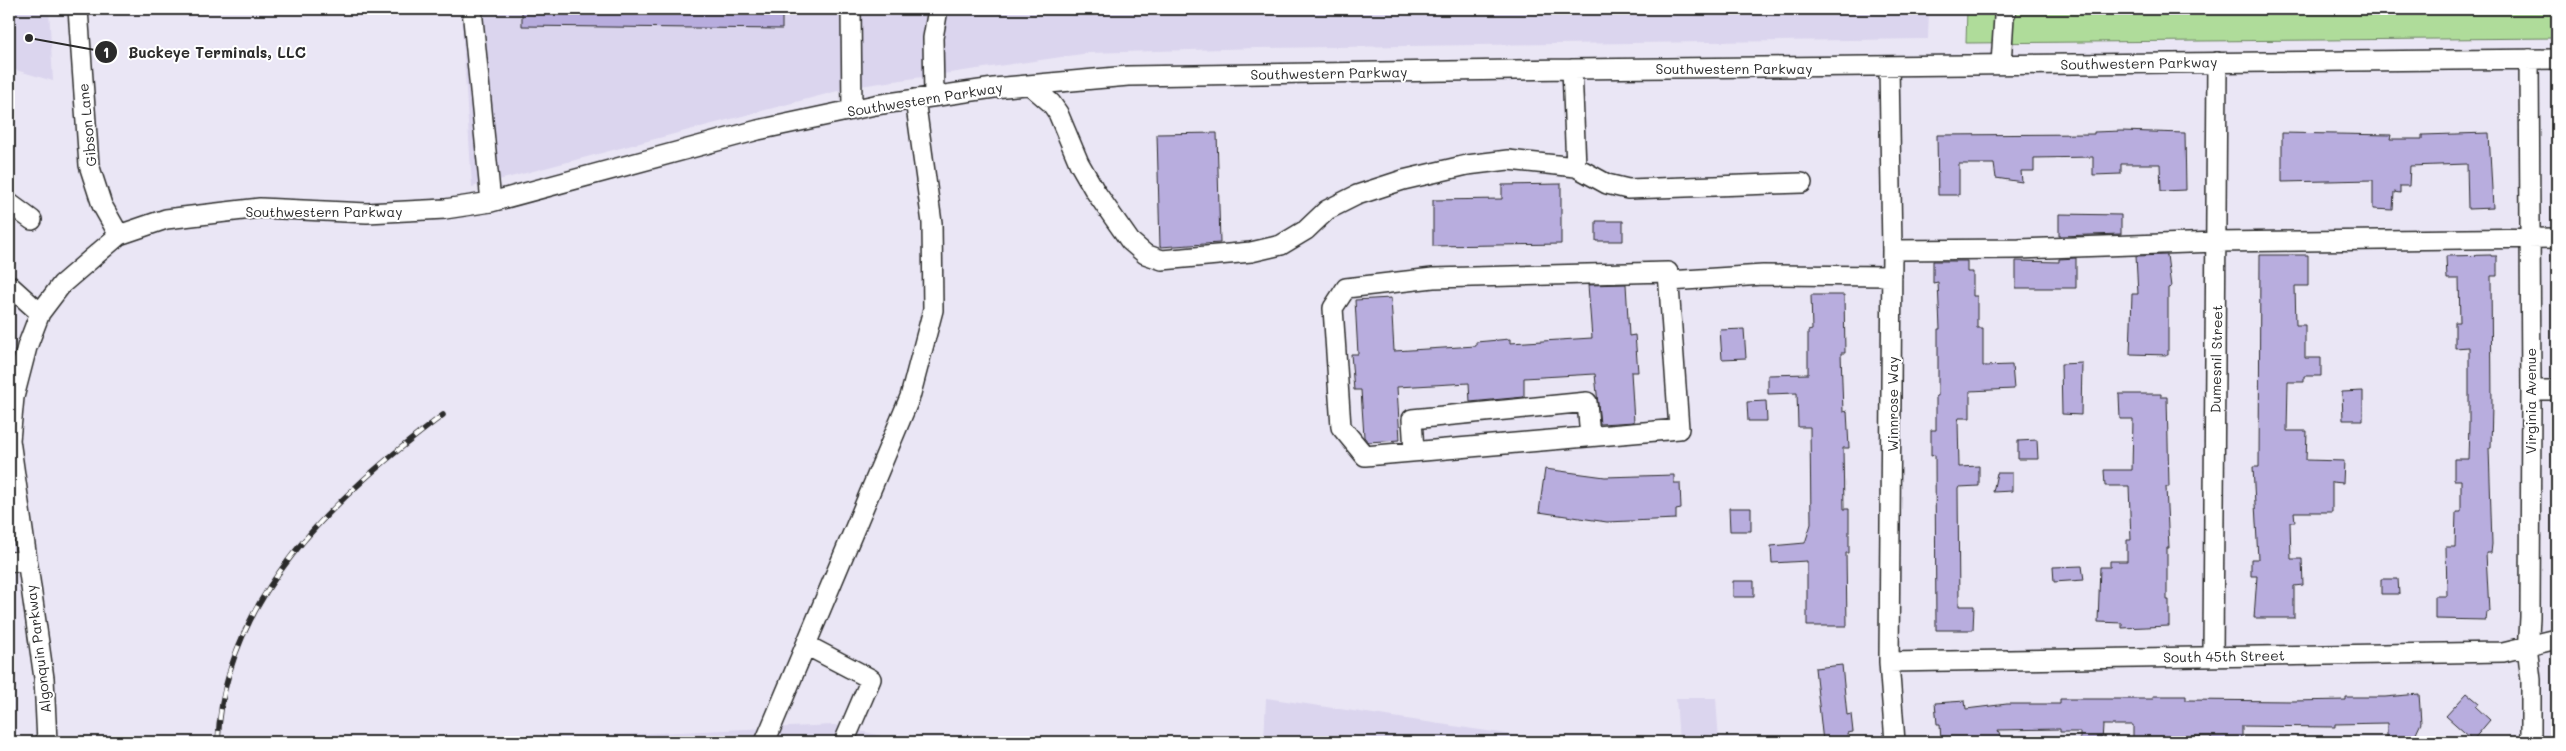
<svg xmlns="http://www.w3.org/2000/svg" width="2566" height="751" font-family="Mali,sans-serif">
  <rect width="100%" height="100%" fill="#eae6f5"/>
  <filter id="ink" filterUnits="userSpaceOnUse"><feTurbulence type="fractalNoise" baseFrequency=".02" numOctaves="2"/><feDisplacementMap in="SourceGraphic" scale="10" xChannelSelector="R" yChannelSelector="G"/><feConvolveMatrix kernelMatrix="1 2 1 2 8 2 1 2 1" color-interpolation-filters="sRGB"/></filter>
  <g filter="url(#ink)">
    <path fill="#dbd5ee" d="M9 9H49L53 81 9 68Z
      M461 9H1929L1928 39 1257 48 1089 53 853 87 472 187Z
      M1266 698 1560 742H1264Z
      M1676 698H1716L1719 742H1679Z
      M834 725 907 742H460Z"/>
    <path fill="#afdc9a" stroke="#6d8462" d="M1967 9H2557V38L1966 43Z"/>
    <path fill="#b8adde" stroke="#2b2b2b" d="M522 9H782V29L522 26Z
      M2121 131 2185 133 2186 190 2161 191 2160 164H2121V174L2093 175V157L2034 158V171H2021L2022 182 1996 178 1994 164H1959V195H1938L1937 135 2094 134V132Z
      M1217 133 1220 243 1160 247 1157 134Z
      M2282 133 2391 135 2390 139H2422V135L2489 133 2493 208 2468 209 2467 164 2410 166 2409 186H2400V193L2394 192 2393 210 2373 209V180L2282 182Z
      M1561 184V244L1433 246V200L1502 199V185Z
      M2059 214 2121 215V234L2059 236Z
      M1596 221H1623V241H1596Z
      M2167 255 2171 287 2168 288V355L2130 354 2132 294H2138L2136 256Z
      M2260 255H2308V286H2295L2296 325H2305V358H2321V376H2304V382H2288L2287 431H2307L2306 460 2344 461 2343 483 2332 482V512H2294L2295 522H2290L2291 559H2302L2303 585 2294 586V618H2254L2257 576H2251V559H2258L2253 467H2259Z
      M2491 255V256H2497V276H2491L2492 405 2491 448H2489L2492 544 2491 553H2486L2489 612H2487L2486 620 2435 619V596H2447L2446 547H2455L2456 512H2461V480H2454V459H2468L2469 424V347L2455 348V322H2460L2459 279H2447L2446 256Z
      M2076 258V288H2016V261L2059 262V259Z
      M1933 261H1967V272H1973V296H1977V328H1983V366L2012 365 2014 389 1970 391V418H1959L1958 421 1959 467 1979 466V486L1959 487 1958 489 1959 606H1974L1973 630H1936L1935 455 1931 456V430H1936V396H1938V329H1940L1938 282 1933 283Z
      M1626 284 1629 336 1635 335 1638 372H1631L1634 422 1600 424 1595 374 1524 378V397L1470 402 1469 383 1397 387 1400 440 1368 442 1364 437 1361 390H1354L1351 354H1358L1355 300 1391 298 1394 351 1476 346V342L1510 339V343L1592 338 1588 285Z
      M1811 295H1844L1845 353H1841L1843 412 1847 411 1849 448H1843L1844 509H1849V553H1846L1847 626H1807V561L1772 563 1771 546 1805 543 1811 524 1810 427H1798L1797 393 1768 394V375L1808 374V331L1812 330Z
      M1744 329 1746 358 1722 359 1720 330Z
      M2082 363 2081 415 2062 414 2061 364Z
      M2363 391V420H2343L2342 392Z
      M2119 394H2161V397H2167L2169 487H2166L2169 548H2167V600H2169V626L2122 628V623L2098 622 2100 567H2110V561H2127V540H2131L2129 486H2105L2104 470H2132L2133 419H2120Z
      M1766 401 1767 421H1748L1747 402Z
      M2037 440 2038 459H2018V441Z
      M1545 469 1605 477 1674 475V483H1680L1681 509 1676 510V519L1607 522 1539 512Z
      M1997 473H2012V491L1993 492Z
      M1729 508H1751V531H1730Z
      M2082 566 2084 580 2054 582 2053 567Z
      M2381 579H2398L2399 594H2381Z
      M1733 581H1754V597H1733Z
      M1842 665 1847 715 1851 714 1853 732 1847 733 1848 739 1823 742 1815 668Z
      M2467 693 2479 703 2476 707 2490 720 2473 740 2446 716Z
      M2419 694 2421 723 2414 738H2387V723L2335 724V727L2242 726V742H2211V736L2148 737V742H2133V725H2103L2102 742H2080V732H2060V729L1998 730 2003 742H1941L1940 724H1937L1935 703 1965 701 1966 709 2007 704H2060V699H2153V696H2186V700L2292 701 2346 700V697H2385Z"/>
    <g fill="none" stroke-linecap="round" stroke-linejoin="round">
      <g stroke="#2b2b2b" stroke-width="22">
        <path id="minor" d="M78 9 89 165 102 205 119 235
          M472 9 491 202
          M851 9 852 110
          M2529 59 2531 390 2530 617 2528 655 2531 680V742
          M2001 64 2004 17 2007 9
          M1889 66 1892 250 1889 662 1895 742
          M1572 69 1576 167
          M1030 85 1051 103 1058 113 1079 163 1095 191 1130 241 1145 254 1162 260 1251 252 1281 245 1306 230 1327 210 1357 195 1403 180 1467 165 1508 160 1576 167 1607 184 1628 189 1802 183
          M934 96 933 38 938 9
          M9 203 32 220
          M1892 250 2019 249 2217 242 2557 238
          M1668 272 1679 429 1365 456 1341 427 1333 308 1346 288 1433 278Z
          M1669 281 1763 275 1892 276
          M9 285 40 313
          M2531 390H2557
          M1414 451 1412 419 1587 402 1590 437
          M9 562 26 560
          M806 645 871 679 844 742
          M2213 656 2217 62
          M1889 662 2503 652 2557 639
          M47 742 44 678 10 440 14 397 27 347 40 313 62 284 119 235 166 219 260 208 367 213 445 209 491 202 758 130 875 105 994 88 1128 76 1572 69 2557 59
          M765 742 910 397 933 310 932 223 915 99"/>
      </g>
      <use href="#minor" stroke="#fff" stroke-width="19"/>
      <g stroke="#2b2b2b" stroke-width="5.5">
        <path id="rail" d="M218 742C223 598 337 495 443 415"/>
      </g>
      <use href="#rail" stroke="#fff" stroke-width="4" stroke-dasharray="11" stroke-linecap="butt"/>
    </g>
  </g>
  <g text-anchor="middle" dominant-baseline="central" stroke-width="4" stroke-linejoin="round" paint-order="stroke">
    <g font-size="14" fill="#2b2b2b" stroke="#fff">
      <text transform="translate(2139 63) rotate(-1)">Southwestern Parkway</text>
      <text x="1734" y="68">Southwestern Parkway</text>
      <text transform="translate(1329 73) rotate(-1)">Southwestern Parkway</text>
      <text transform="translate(925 99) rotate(-9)">Southwestern Parkway</text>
      <text transform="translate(87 125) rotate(-96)">Gibson Lane</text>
      <text x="324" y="211">Southwestern Parkway</text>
      <text transform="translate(2216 359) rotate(-89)">Dumesnil Street</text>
      <text transform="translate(2530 401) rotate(-90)">Virginia Avenue</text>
      <text transform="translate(1892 404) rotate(-90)">Winnrose Way</text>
      <text transform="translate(38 649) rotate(-97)">Algonquin Parkway</text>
      <text transform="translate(2224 656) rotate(-1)">South 45th Street</text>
    </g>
  </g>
  <path fill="none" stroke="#2b2b2b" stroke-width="2" d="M29 38L106 52"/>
  <g fill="#2b2b2b" stroke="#fff" stroke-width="2">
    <circle cx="29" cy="38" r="5"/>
    <circle cx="106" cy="52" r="12"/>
  </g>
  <g font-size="15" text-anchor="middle" font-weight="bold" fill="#fff">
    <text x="106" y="58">1</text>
  </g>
  <g font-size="15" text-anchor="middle" font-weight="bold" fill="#2b2b2b" stroke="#fff" stroke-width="4" stroke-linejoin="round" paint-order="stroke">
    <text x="217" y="58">Buckeye Terminals, LLC</text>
  </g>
  <rect width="2566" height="751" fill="none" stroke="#fff" stroke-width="30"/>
  <rect x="15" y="15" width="2536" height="721" fill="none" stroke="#2b2b2b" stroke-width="2" filter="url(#ink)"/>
</svg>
